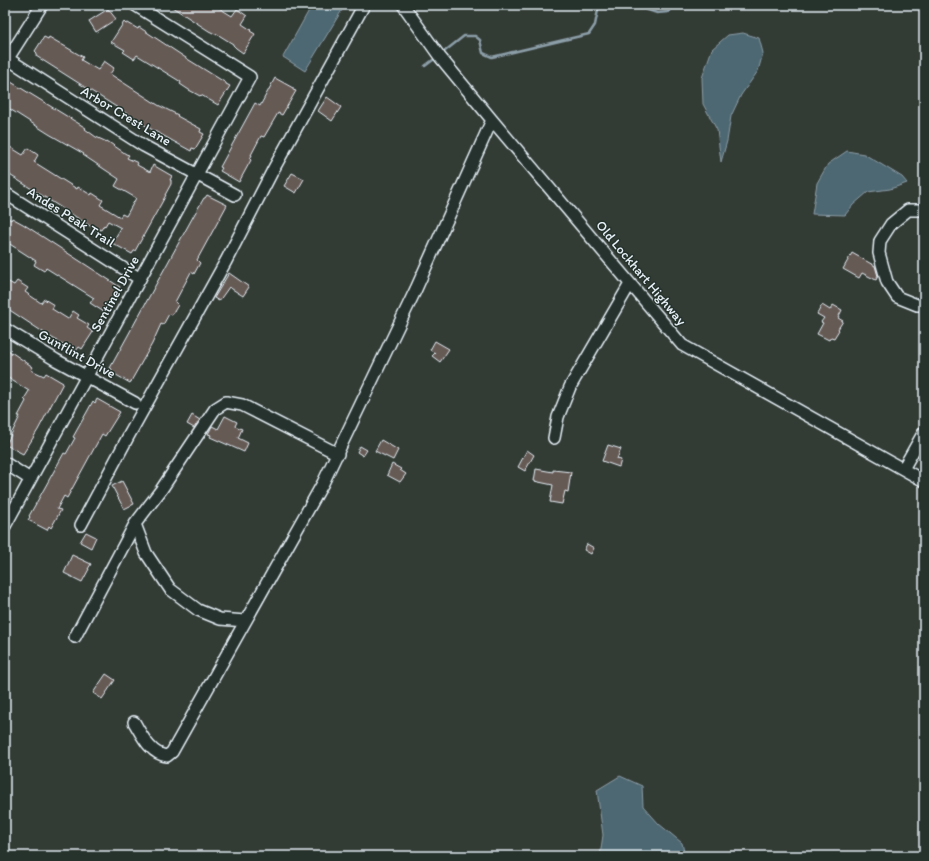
<svg xmlns="http://www.w3.org/2000/svg" width="929" height="861" font-family="Itim,sans-serif">
  <rect width="100%" height="100%" fill="#333b35"/>
  <filter id="ink" filterUnits="userSpaceOnUse"><feTurbulence type="fractalNoise" baseFrequency=".025" numOctaves="2"/><feDisplacementMap in="SourceGraphic" scale="8" xChannelSelector="R" yChannelSelector="G"/><feConvolveMatrix kernelMatrix="1 2 1 2 8 2 1 2 1" color-interpolation-filters="sRGB"/></filter>
  <g filter="url(#ink)">
    <path fill="#4e6772" stroke="#8c9ea8" d="M312 5H345L305 71 283 57Z
      M743 33 759 38 763 53 758 71 741 95 731 116 727 141 721 162 717 130 703 104 702 78 712 49 728 35Z
      M847 151 864 154 902 177 907 183 890 189 868 192 853 205 845 215 812 214 817 183 828 164Z
      M620 776 642 786 643 806 659 824 682 843 685 856H600L603 835 597 790Z"/>
    <g fill="none" stroke-linecap="round" stroke-linejoin="round">
      <path stroke="#8c9ea8" stroke-width="2.5" d="M644 5 645 9 657 13 668 12 674 5
        M445 51 464 36H475L480 40 483 53 492 57 589 34 595 25 599 5
        M425 66 433 60"/>
    </g>
    <path fill="#665a55" stroke="#e8f1f8" d="M169 5H214L232 16 237 9 247 16 242 24 251 30 250 31 255 34 243 53 236 48 233 45V44L217 34V35L209 31Z
      M108 9 116 19 96 32 89 21Z
      M124 22 126 24 128 23 138 29 139 27 189 60 226 83V84L230 86 218 105 201 95 200 96 189 90 180 84 181 82 137 55 134 59 123 52 125 50 111 42Z
      M44 37 48 39 49 37 83 57 81 60 98 70 104 61 114 68 110 74 158 105 178 115 177 116 201 129 200 132 204 134 195 149 192 148 191 151 151 129 36 56 37 53 35 51Z
      M275 78 293 88V90L296 91 282 115 278 113 264 137 261 136 251 155H252L250 159 251 160 239 182 220 171 222 168 220 167 255 103 260 106Z
      M11 82 86 128 85 129 96 137 107 142V141L126 154 129 155 127 158 138 163 137 165 150 172 153 165 172 176 170 180H171V184L165 195H166L135 251H134L132 254 112 243 121 228 108 221 105 226 104 225 101 230 99 229 98 231 5 172V144L23 155 28 148 38 155 34 162 77 189 78 187 91 195 92 193 103 200 100 205 120 217 122 214 126 216 136 198 115 186 119 179 83 155 84 154 49 134 5 106V90Z
      M327 97 341 107 332 121 318 111Z
      M292 173 304 179 296 193 284 186Z
      M207 195 227 205 197 260 200 263 194 274 191 272 175 302 178 305 172 315 169 314 163 325 161 324 152 344 130 383 111 372 112 369 110 368 194 215 204 198H205Z
      M5 216 11 220 12 218 23 224 120 287 104 312 90 303 94 298 46 268 44 271 34 265 36 261 5 241Z
      M852 253 875 266 878 276 876 280 862 273 859 278 843 269Z
      M229 273 249 287 243 296 229 287 219 301 214 298Z
      M5 280 14 285 17 281 28 288 25 292 41 303 44 299 54 305 52 309 68 319 73 311 79 315 77 318 89 325 87 328 93 332 82 349 79 347 76 351 52 338 5 307Z
      M822 305 830 310 833 305 842 310 838 318 843 321 838 329 839 330 834 338 831 337 829 340 817 334 823 323 821 322 824 318 817 314Z
      M435 341 449 349 440 362 432 356 435 353 430 350Z
      M5 348 33 367 31 370 44 376 46 373 63 383 38 430 23 454 6 445 20 416H18L26 401 24 399 29 391 5 376Z
      M97 399 120 412 105 436 102 434 67 498 64 496 57 509 61 510 51 528 49 526 47 530 28 520 30 517 29 516 64 453 66 454 75 438 73 437 87 412 93 401 95 403Z
      M192 415 200 420 194 428 187 424Z
      M225 416 237 422 235 426 242 429 238 438 248 443 244 452 210 437 211 435 208 434 212 426 218 429Z
      M381 440 398 450 393 460 375 451Z
      M608 445 621 449 617 459 621 460 619 467 602 461Z
      M360 446 367 450 363 456 357 452Z
      M527 450 534 455 525 471 518 467Z
      M392 464 401 469 400 470 406 474 400 482 387 475Z
      M536 469 553 472V470L571 472 568 492 565 491 562 504 550 502 553 485 534 481Z
      M122 481 134 504 124 509 112 486Z
      M86 532 96 537 91 548 80 542Z
      M587 544 594 548 591 554 584 550Z
      M72 555 91 564 88 569H89L82 582 64 573Z
      M106 674 115 680 102 699 93 693Z"/>
    <g fill="none" stroke-linecap="round" stroke-linejoin="round">
      <g stroke="#e8f1f8" stroke-width="14">
        <path id="minor" d="M403 5 440 57 492 120 682 345 924 481
          M5 57 144 146 235 195
          M5 63 42 5
          M5 193 140 279
          M924 210H908L891 224 880 241 879 253 887 282 897 297 917 305H924
          M5 329 56 360 135 403
          M554 438 558 417 570 387 630 284
          M5 463 30 479
          M903 469 924 432
          M135 524 146 553 170 589 198 610 220 619 245 621
          M81 525 128 437 226 261 273 170 364 5
          M5 526 250 77 135 5
          M75 637 135 524 161 490 215 409 226 402 242 405 338 454
          M134 722C142 735 150 754 167 756L172 752 323 483 416 289 492 120"/>
      </g>
      <use href="#minor" stroke="#26332d" stroke-width="11"/>
    </g>
  </g>
  <g text-anchor="middle" dominant-baseline="central" stroke-width="3" stroke-linejoin="round" paint-order="stroke">
    <g font-size="14" fill="#e8f1f8" stroke="#26332d">
      <text transform="translate(126 116) rotate(31)">Arbor Crest Lane</text>
      <text transform="translate(71 217) rotate(32)">Andes Peak Trail</text>
      <text transform="translate(641 273) rotate(50)">Old Lockhart Highway</text>
      <text transform="translate(115 294) rotate(-61)">Sentinel Drive</text>
      <text transform="translate(77 354) rotate(29)">Gunflint Drive</text>
    </g>
  </g>
  <rect width="929" height="861" fill="none" stroke="#26332d" stroke-width="20"/>
  <rect x="10" y="10" width="909" height="841" fill="none" stroke="#e8f1f8" stroke-width="1.5" filter="url(#ink)"/>
</svg>
